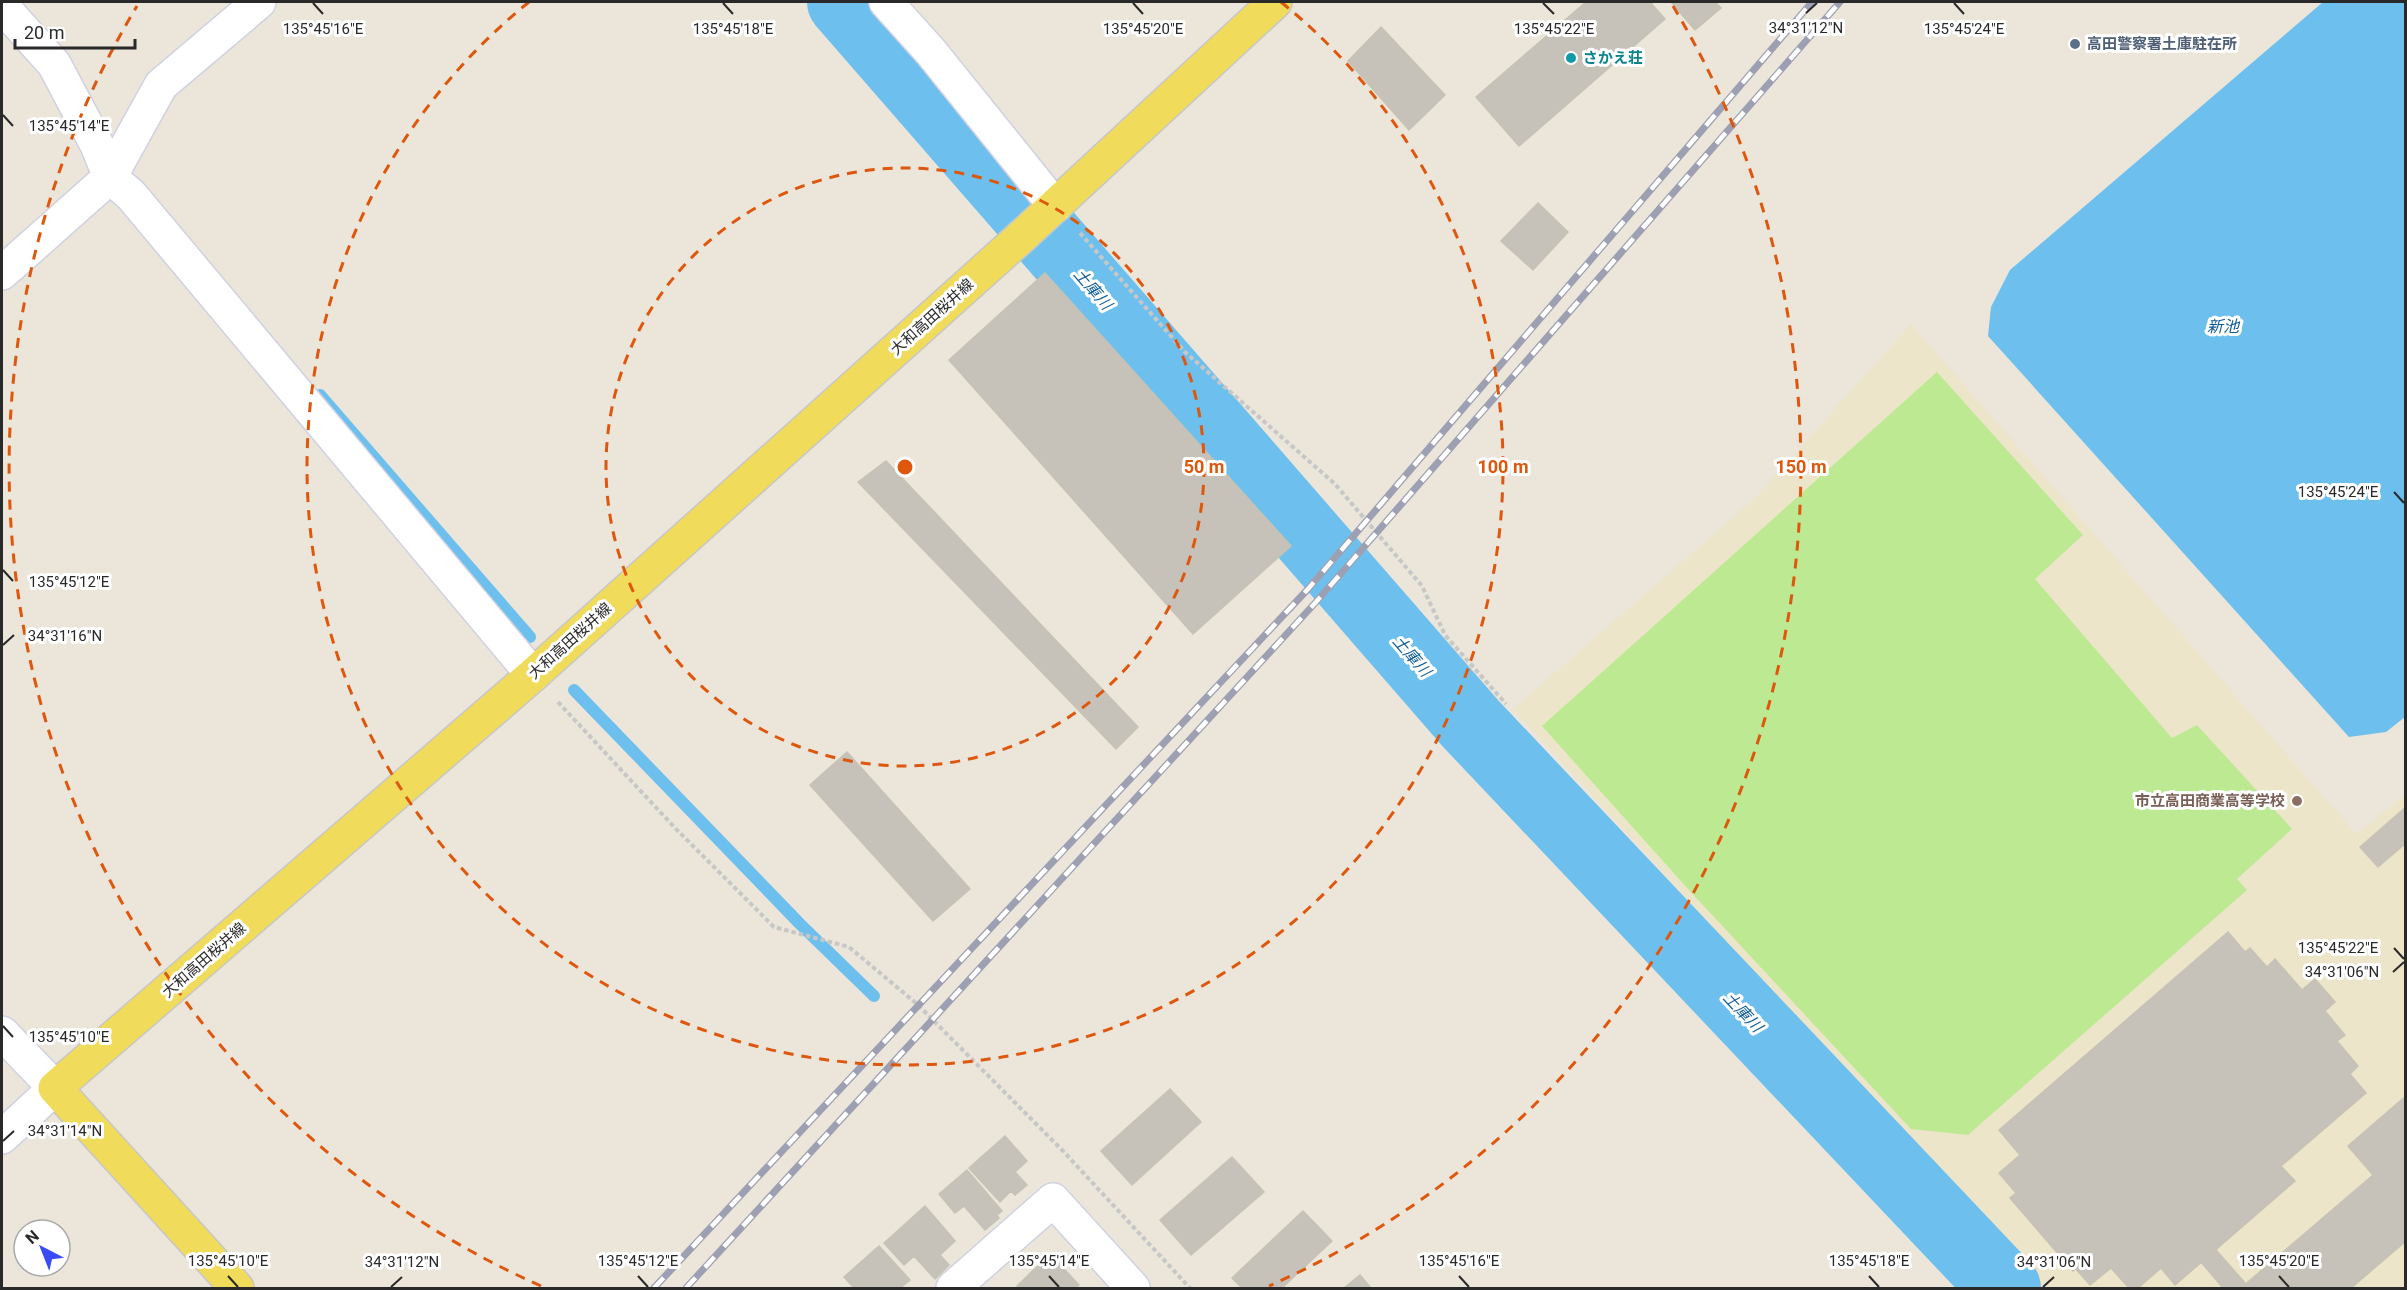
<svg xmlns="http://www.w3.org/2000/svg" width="2407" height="1290" font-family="Roboto,'Noto Sans JP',sans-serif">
  <rect width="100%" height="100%" fill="#ebe5da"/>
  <path fill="#ede5ca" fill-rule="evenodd" d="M1911 324 2356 834 2405 795V807L2360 847 2378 867 2405 843V1096L2348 1146 2373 1175 2246 1284 2216 1250 2294 1181 2281 1166 2366 1093 2350 1074 2358 1066 2337 1041 2345 1034 2325 1011 2335 1002 2315 979 2302 990 2275 960 2267 967 2250 948 2245 952 2227 932 1999 1130 2020 1155 1999 1173 2016 1193 2010 1199 2073 1271 2076 1269 2090 1285 2111 1268 2129 1288H2044L1513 709 1754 499ZM2082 535 2034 579 2172 738 2196 725 2292 829 2237 880 2247 890 1911 1129 1688 889 1543 726Z
    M2405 1241V1288H2351Z
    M2201 1262 2223 1288H2138L2161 1268 2175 1285Z"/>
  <path fill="#bce992" d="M1937 372 2083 535 2035 579 2172 738 2197 725 2292 829 2237 879 2247 890 1968 1135 1911 1129 1688 889 1542 726Z"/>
  <path fill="#6dc0ee" d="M2323 2H2406L2405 717 2386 732 2349 737 1988 336 1991 307 2010 270Z"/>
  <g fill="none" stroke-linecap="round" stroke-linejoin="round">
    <path stroke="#6dc0ee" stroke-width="12" d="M320 395 530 637
      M574 690 800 924 874 996"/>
    <path stroke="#6dc0ee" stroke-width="72" d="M843 2 1471 724 2005 1288"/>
  </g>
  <path fill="#c6c2ba" stroke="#c6c2b4" stroke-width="1.5" d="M1586 2H1650L1665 19 1519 146 1476 97Z
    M1671 2H1715L1721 8 1695 30Z
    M1381 27 1445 95 1409 130 1348 61Z
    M1538 203 1568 232 1533 270 1501 241Z
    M1045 273 1291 546 1193 634 949 360Z
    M886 461 1138 727 1116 749 858 482Z
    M847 752 970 889 933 921 810 785Z
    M2406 807V843L2378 867 2360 847Z
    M2228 932 2245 952 2250 948 2267 967 2275 959 2302 990 2315 979 2335 1002 2325 1011 2345 1035 2337 1041 2358 1066 2350 1074 2366 1093 2281 1166 2295 1181 2175 1285 2161 1268 2138 1288H2129L2111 1268 2090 1285 2076 1269 2073 1271 2010 1198 2016 1193 1999 1173 2020 1155 1999 1130Z
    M1170 1089 1201 1122 1132 1185 1101 1151Z
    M2406 1096V1241L2351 1288H2241L2373 1175 2348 1146Z
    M1005 1136 1027 1161 1015 1172 1027 1185 1015 1195 1011 1191 1000 1202 969 1168Z
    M1232 1157 1264 1192 1191 1255 1160 1220Z
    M967 1170 1002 1211 997 1215 999 1218 985 1230 964 1206 955 1213 939 1194Z
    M925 1206 955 1241 940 1255 949 1265 935 1279 914 1256 904 1265 884 1243Z
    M1303 1211 1332 1241 1282 1288H1242L1232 1278Z
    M879 1246 910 1280 900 1288H854L844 1277Z
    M2216 1250 2246 1284 2241 1288H2223L2201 1262Z
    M1050 1254 1079 1285 1075 1288H1019L1017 1286Z
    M1360 1275 1371 1288H1344Z"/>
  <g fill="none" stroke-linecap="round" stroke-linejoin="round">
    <g stroke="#d0d1e2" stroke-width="36">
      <path id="minor" d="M886 2 931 52 1055 206
        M2 6 54 64 97 145 110 177 131 195 533 675
        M2 273 110 177 161 85 259 2
        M2 1033 55 1088 2 1137
        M953 1288 1053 1200 1133 1288"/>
    </g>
    <g stroke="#c7c7c7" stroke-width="36">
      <path id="primary" d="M237 1288 55 1088 533 675 1019 239 1275 2"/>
    </g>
    <path stroke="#c7c7c7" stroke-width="4" stroke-dasharray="4.5 3" stroke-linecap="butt" d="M1080 233 1185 352 1335 484 1422 586 1445 635 1506 704
      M558 702 675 828 774 927 849 947 917 1004 1064 1152 1190 1288"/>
    <use href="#minor" stroke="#fff" stroke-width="33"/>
    <use href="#primary" stroke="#f0db5b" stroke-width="33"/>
    <g stroke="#9d9fb3" stroke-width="7">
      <path id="rail" d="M654 1288 1308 589 1812 2
        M686 1288 1316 602 1840 2"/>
    </g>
    <use href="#rail" stroke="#fff" stroke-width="4.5" stroke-dasharray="14" stroke-linecap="butt"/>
  </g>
  <path fill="none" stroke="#292929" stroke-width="2" d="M313 3 323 14M723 3 733 14M1133 3 1143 14M1543 3 1554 14M1954 3 1964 14M1806 13 1817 3M3 115 13 126M2394 492 2404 503M3 570 13 581M3 645 14 635M2394 948 2404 959M2393 972 2404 962M3 1026 13 1037M3 1141 14 1131M228 1276 238 1287M638 1276 648 1287M1049 1276 1059 1287M1459 1276 1469 1287M1869 1276 1879 1287M2279 1276 2289 1287M391 1287 402 1277M2043 1287 2054 1277"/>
  <g fill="none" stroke="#de570d" stroke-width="3" stroke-dasharray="10 8">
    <circle cx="905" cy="467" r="299"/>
    <path d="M1281 2A598 598 0 1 1 529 2"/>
    <path d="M541 1286A896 896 0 0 1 137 6M1673 6A896 896 0 0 1 1269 1286"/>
  </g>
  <circle fill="#5c6f8a" stroke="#fff" stroke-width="2" cx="2075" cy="44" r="6"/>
  <circle fill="#0f9aa8" stroke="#fff" stroke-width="2" cx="1571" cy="58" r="6"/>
  <circle fill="#8d6e63" stroke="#fff" stroke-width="2" cx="2297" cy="801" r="6"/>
  <g text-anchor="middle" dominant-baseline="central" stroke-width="6" stroke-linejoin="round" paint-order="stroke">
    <g font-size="15" font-weight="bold" fill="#4e5e75" stroke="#fff" text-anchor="start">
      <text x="2087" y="44">高田警察署土庫駐在所</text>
    </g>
    <g font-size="15" font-weight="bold" fill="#0d838f" stroke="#fff" text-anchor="start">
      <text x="1583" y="58">さかえ荘</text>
    </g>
    <g font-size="15" fill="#292929" stroke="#fff">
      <text transform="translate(932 317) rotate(-42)">大和高田桜井線</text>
      <text transform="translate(570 641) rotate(-42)">大和高田桜井線</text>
      <text transform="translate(204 960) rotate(-41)">大和高田桜井線</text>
    </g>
    <g font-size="15" font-weight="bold" fill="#785e54" stroke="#fff" text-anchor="end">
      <text x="2285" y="801">市立高田商業高等学校</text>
    </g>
    <g font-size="16" font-style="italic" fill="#0e5c98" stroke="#fff">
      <text transform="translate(1093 289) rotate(49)">土庫川</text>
      <text x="2223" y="326">新池</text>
      <text transform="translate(1412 656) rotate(49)">土庫川</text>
      <text transform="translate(1743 1012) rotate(47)">土庫川</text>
    </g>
  </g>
  <g font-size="15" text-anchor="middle" fill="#292929" stroke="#fff" stroke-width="6" stroke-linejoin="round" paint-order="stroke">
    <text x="1806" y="33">34°31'12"N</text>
    <text x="1964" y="34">135°45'24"E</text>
    <text x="323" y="34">135°45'16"E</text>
    <text x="733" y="34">135°45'18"E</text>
    <text x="1143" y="34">135°45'20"E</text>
    <text x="1554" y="34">135°45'22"E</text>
    <text x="69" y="131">135°45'14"E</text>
    <text x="2338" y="497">135°45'24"E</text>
    <text x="69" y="587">135°45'12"E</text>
    <text x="65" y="641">34°31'16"N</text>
    <text x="2338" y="953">135°45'22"E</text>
    <text x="2342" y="977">34°31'06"N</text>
    <text x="69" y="1042">135°45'10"E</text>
    <text x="65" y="1136">34°31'14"N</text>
    <text x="228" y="1266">135°45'10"E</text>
    <text x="638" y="1266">135°45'12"E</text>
    <text x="1049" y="1266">135°45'14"E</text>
    <text x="1459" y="1266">135°45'16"E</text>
    <text x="1869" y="1266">135°45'18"E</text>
    <text x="2279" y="1266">135°45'20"E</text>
    <text x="402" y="1267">34°31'12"N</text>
    <text x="2054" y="1267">34°31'06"N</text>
  </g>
  <circle cx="905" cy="467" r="9" fill="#de570d" stroke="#fff" stroke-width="3"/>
  <g font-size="18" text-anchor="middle" font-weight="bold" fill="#de570d" stroke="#fff" stroke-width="6" stroke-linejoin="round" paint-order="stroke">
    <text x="1204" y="473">50 m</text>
    <text x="1503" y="473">100 m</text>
    <text x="1801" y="473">150 m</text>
  </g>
  <rect width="2407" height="1290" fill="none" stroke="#292929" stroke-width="6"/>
  <g transform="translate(42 1248) rotate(318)"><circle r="28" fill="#ffffff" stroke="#a9a9a9" stroke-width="1.5"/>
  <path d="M0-4.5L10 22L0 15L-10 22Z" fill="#3a4cf9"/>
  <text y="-9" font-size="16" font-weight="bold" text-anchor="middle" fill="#292929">N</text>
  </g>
  <path d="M15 39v9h120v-9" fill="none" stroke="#292929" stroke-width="3"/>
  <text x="24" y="39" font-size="18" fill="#292929" stroke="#ffffff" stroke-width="4.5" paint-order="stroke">20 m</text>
</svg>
